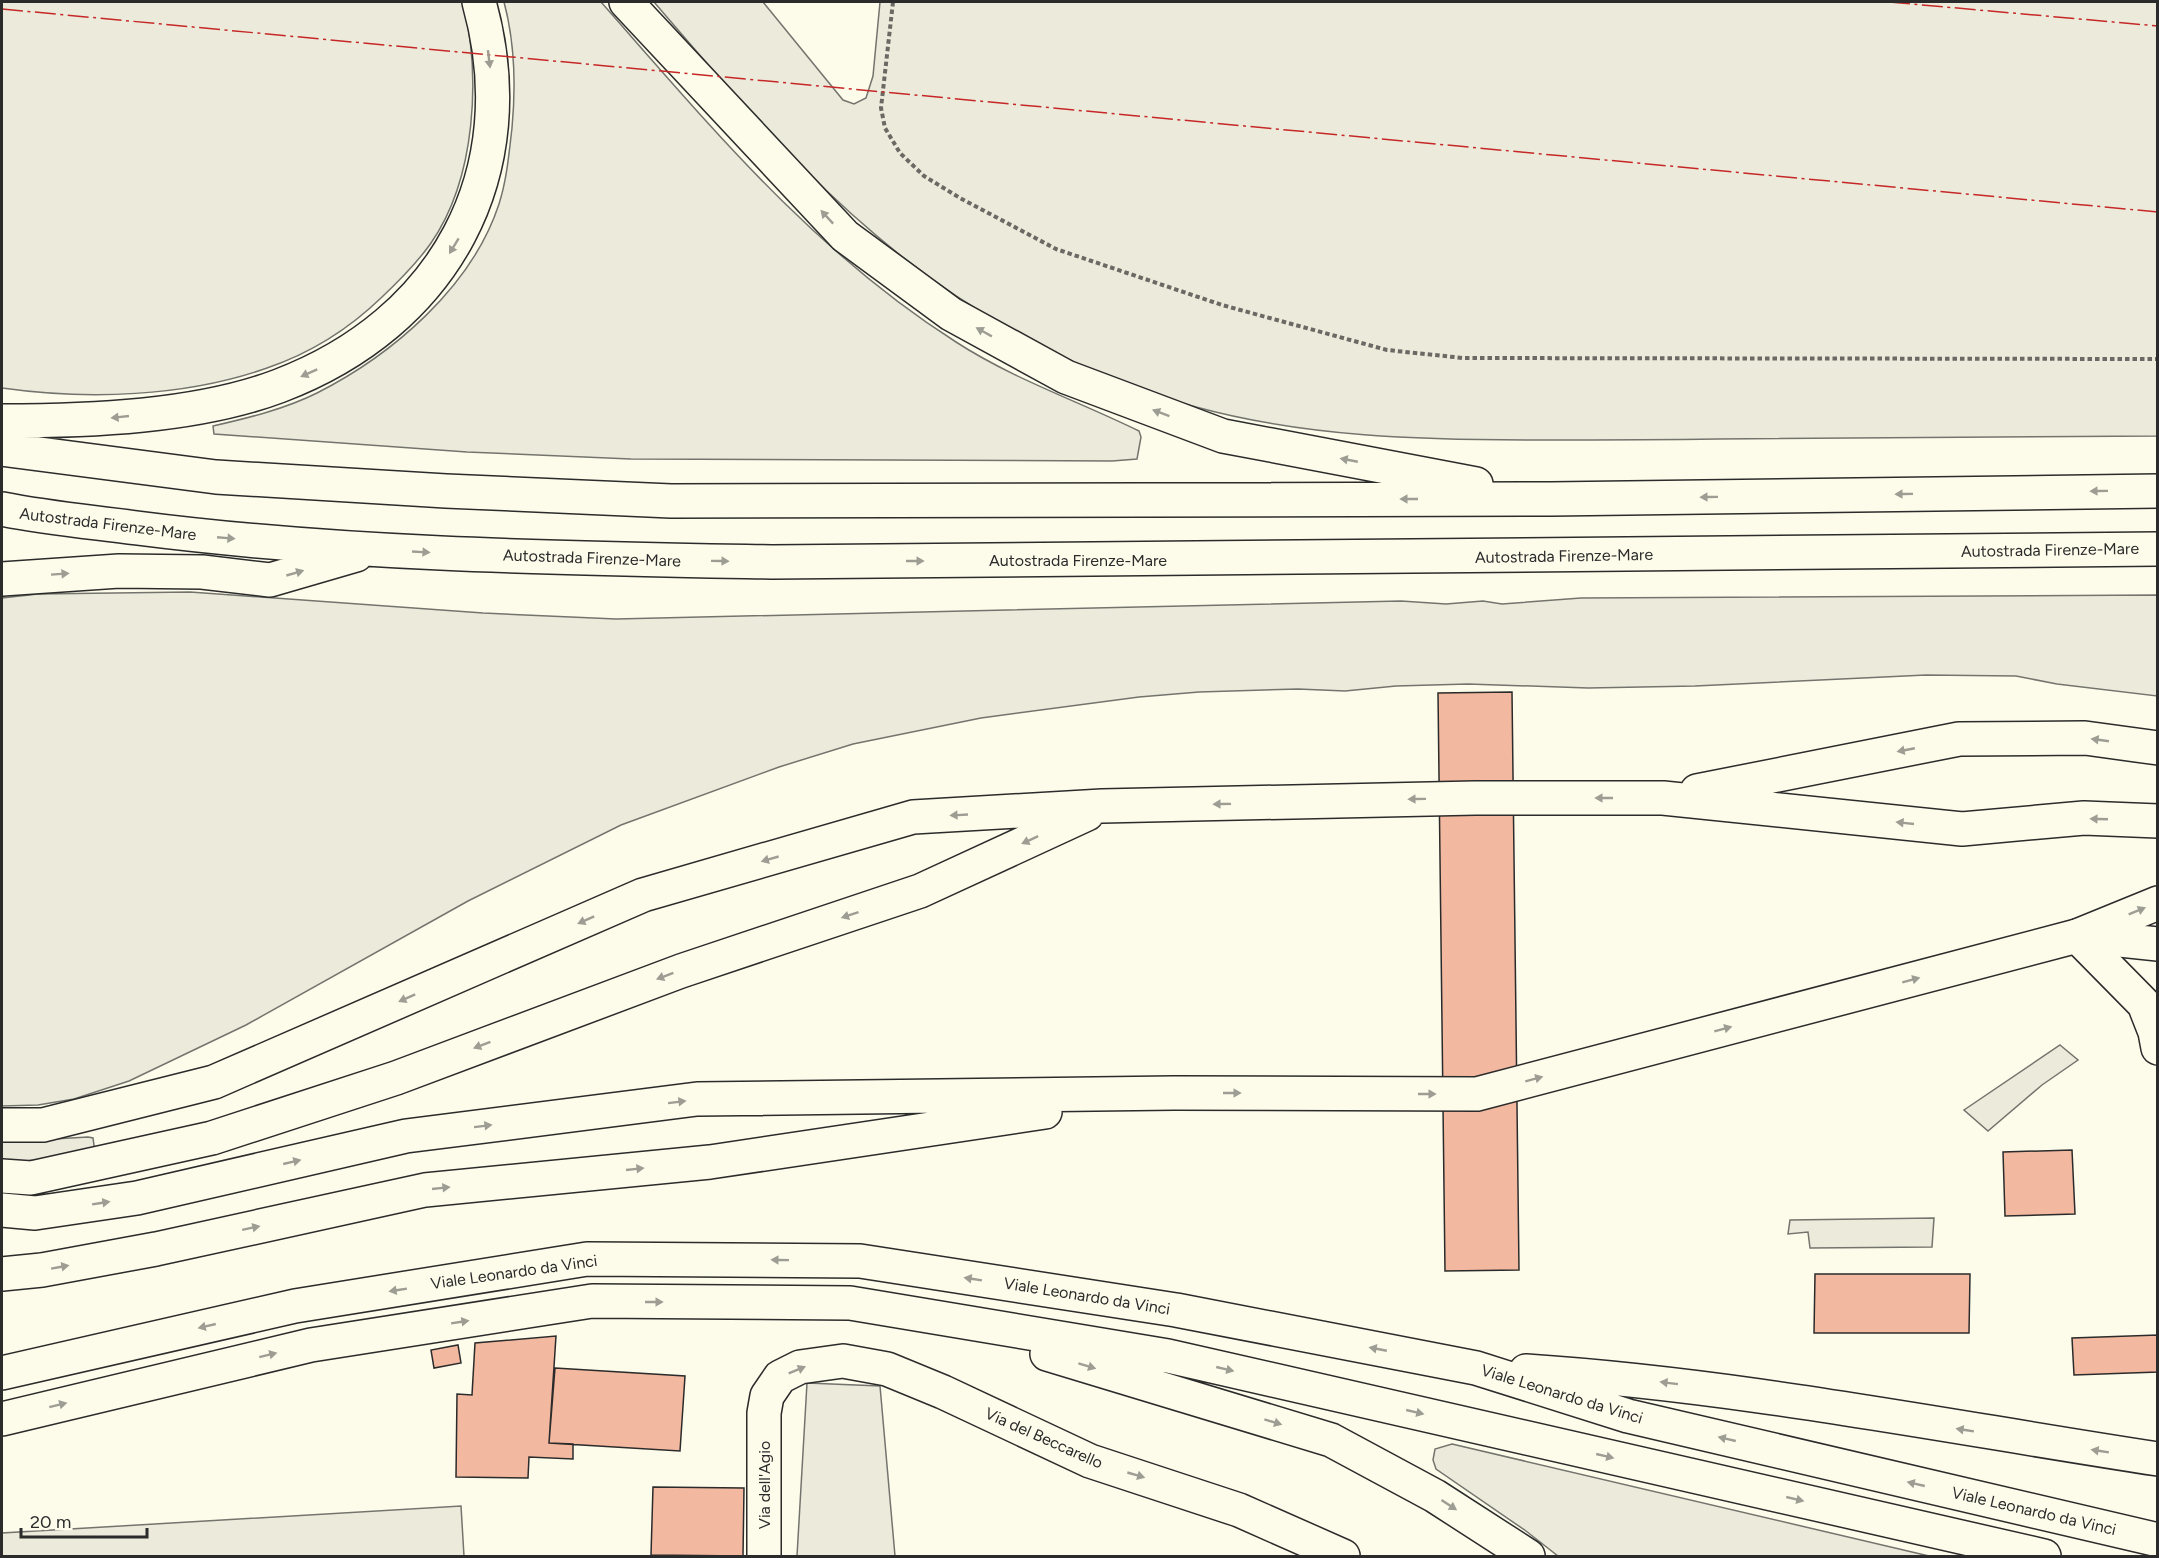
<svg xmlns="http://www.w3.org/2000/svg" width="2159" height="1558" font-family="Figtree,sans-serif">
  <rect width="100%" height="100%" fill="#fdfbea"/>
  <path fill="#ecebdb" stroke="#74746e" stroke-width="1.5" d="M2 2H463C481 76 476 178 431 243 417 263 400 280 382 297 349 329 311 353 267 368 185 397 87 400 2 388Z
    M504 2H601C711 127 813 251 956 342 1013 379 1078 401 1139 431L1141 437 1137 459 1112 461 631 459 467 452 214 434 213 426C248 418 285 409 317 393 392 355 472 287 499 204 507 179 509 153 512 128 516 85 515 43 504 2Z
    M654 2H763L843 100 854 104 866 98 873 76 880 2H2157V436C2011 437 1864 438 1717 439 1656 440 1595 440 1534 440 1422 440 1306 437 1196 407 1112 384 1029 344 956 296 835 215 747 110 654 2Z
    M190 592 483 613 616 619 1401 601 1446 604 1483 601 1502 604 1581 598 2157 595V696L2057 684 2016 676 1926 675 1695 686 1588 688 1468 684 1396 686 1345 691 1298 689 1199 692 1139 697 981 718 853 744 779 767 621 825 468 901 246 1025 129 1081 74 1099 38 1105 2 1106V598L38 594Z
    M88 1137 93 1138 95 1153 62 1159 2 1162V1142Z
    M1452 1444 1929 1556H1558L1526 1531 1436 1469 1433 1460 1435 1449Z
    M461 1506 464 1556H2V1533Z"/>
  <path fill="#eceadb" stroke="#74746e" stroke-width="1.5" d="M2060 1045 2078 1060 2042 1085 1988 1131 1964 1110Z
    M1934 1218 1932 1247 1810 1248 1808 1232 1788 1234 1790 1220Z
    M807 1383 880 1386 895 1556H797Z"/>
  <path fill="#f2b8a0" stroke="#2b2b2b" stroke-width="1.5" d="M1512 692 1519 1270 1445 1271 1438 693Z
    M2072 1150 2075 1214 2005 1216 2003 1152Z
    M1815 1274H1970L1969 1333H1814Z
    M2158 1335V1372L2074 1375 2072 1338Z
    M556 1336 549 1443 573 1444V1459L529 1457 528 1478 456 1477 457 1394 472 1395 475 1343Z
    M458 1345 461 1363 434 1368 431 1350Z
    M555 1368 685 1376 680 1451 549 1443Z
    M653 1487 744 1488 743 1556 651 1555Z"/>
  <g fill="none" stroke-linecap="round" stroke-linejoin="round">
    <g stroke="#2b2b2b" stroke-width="36">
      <path id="minor" d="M2077 936 2144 1004 2155 1032 2158 1048
        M764 1556V1413L767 1396 780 1377 800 1367 843 1361 887 1369 943 1392 1090 1461 1239 1510 1343 1556"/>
    </g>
    <g stroke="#2b2b2b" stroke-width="36">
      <path id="highway" d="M626 2 845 236 951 314 1066 377 1223 436 1476 484
        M2 421C89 421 197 417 279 386 445 323 527 173 479 2
        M2 449 216 477 446 491 671 501 1551 499 2158 491
        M2 509C46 518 92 522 137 528 347 555 560 558 772 562L2158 549
        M2 579 119 571 202 572 270 580 356 555
        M1697 791 1959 739 2085 738 2158 748
        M2082 936 2158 944
        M2 1125H43L214 1082 643 895 913 817 1102 806 1475 798H1663L1962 829 2084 818 2158 821
        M2 1176 31 1178 212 1138 396 1078 681 971 920 891 1087 814
        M2 1210 35 1213 137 1198 406 1136 697 1099 1174 1093 1477 1094 2077 936 2158 903
        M2 1274 42 1270 156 1249 425 1190 710 1162 1045 1112
        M1047 1354 1331 1440 1435 1496 1528 1556
        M1526 1371C1738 1385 1948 1427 2158 1459
        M2 1373 295 1306 587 1259 860 1261 1176 1310 1476 1368 1628 1416 2158 1540
        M2 1419 311 1345 592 1301 850 1303 1168 1356 2044 1556"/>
    </g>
    <path stroke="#6a6964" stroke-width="4" stroke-dasharray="4.5 3" stroke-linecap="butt" d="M893 2 881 108 885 128 900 153 924 176 960 198 1056 249 1222 305 1387 350 1463 358 2158 359"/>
    <use href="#minor" stroke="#fdfbea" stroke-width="33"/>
    <use href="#highway" stroke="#fdfbea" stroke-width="33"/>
    <path stroke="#c62828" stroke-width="1.5" stroke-dasharray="21 4.5 3 4.5" stroke-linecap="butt" d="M1889 2 2158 26
      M2 9 2158 212"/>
  </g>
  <defs><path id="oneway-solid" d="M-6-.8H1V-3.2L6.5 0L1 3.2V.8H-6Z" transform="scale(1.5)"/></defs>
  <g fill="#9e9d94">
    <use href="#oneway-solid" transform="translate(489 59) rotate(83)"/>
    <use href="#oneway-solid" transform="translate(827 217) rotate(-133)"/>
    <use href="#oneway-solid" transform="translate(454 246) rotate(121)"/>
    <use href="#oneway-solid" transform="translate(984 332) rotate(-151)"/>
    <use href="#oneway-solid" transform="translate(309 373) rotate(156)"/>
    <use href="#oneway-solid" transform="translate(1161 413) rotate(-159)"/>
    <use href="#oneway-solid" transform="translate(120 417) rotate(174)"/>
    <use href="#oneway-solid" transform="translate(1349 460) rotate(-169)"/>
    <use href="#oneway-solid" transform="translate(2099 491) rotate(179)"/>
    <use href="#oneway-solid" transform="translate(1904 494) rotate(179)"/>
    <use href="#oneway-solid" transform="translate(1709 497) rotate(179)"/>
    <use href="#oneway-solid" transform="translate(1409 499) rotate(180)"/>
    <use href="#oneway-solid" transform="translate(226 538) rotate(5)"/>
    <use href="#oneway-solid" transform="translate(421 552) rotate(3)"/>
    <use href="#oneway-solid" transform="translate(720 561) rotate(1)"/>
    <use href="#oneway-solid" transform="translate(915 561)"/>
    <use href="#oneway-solid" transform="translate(295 573) rotate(-16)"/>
    <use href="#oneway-solid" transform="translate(60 574) rotate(-4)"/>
    <use href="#oneway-solid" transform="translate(2100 740) rotate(-172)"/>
    <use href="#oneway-solid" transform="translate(1906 750) rotate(169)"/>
    <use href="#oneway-solid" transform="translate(1604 798) rotate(-180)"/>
    <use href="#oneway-solid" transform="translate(1417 799) rotate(179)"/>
    <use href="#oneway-solid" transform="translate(1222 804) rotate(179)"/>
    <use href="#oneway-solid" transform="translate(959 815) rotate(177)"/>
    <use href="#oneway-solid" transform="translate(2099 819) rotate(-178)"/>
    <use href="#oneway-solid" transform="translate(1905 823) rotate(-174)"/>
    <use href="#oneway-solid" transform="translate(1030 840) rotate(155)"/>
    <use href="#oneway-solid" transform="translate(770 859) rotate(164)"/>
    <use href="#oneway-solid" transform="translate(2137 911) rotate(-22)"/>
    <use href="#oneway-solid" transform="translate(850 915) rotate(162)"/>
    <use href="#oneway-solid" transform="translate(586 920) rotate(156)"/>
    <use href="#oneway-solid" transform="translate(665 976) rotate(159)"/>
    <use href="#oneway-solid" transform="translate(1911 980) rotate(-15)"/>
    <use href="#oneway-solid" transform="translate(407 998) rotate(156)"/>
    <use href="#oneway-solid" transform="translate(1723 1029) rotate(-15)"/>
    <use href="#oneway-solid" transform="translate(482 1045) rotate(159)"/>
    <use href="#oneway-solid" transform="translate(1534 1079) rotate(-15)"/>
    <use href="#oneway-solid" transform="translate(1232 1093)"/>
    <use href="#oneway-solid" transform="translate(1427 1094)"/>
    <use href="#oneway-solid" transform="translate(677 1102) rotate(-7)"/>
    <use href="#oneway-solid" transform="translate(483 1126) rotate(-7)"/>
    <use href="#oneway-solid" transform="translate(292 1162) rotate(-13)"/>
    <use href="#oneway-solid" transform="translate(635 1169) rotate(-6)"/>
    <use href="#oneway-solid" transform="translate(441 1188) rotate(-6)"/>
    <use href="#oneway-solid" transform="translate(101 1203) rotate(-9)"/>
    <use href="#oneway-solid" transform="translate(251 1228) rotate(-12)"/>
    <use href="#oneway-solid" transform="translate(780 1260) rotate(-179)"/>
    <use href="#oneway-solid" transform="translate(60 1267) rotate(-10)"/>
    <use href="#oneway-solid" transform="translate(973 1279) rotate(-171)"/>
    <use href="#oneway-solid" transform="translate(398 1290) rotate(171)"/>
    <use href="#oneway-solid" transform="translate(654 1302)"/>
    <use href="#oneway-solid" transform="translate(460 1322) rotate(-9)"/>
    <use href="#oneway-solid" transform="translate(207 1326) rotate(167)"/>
    <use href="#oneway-solid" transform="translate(1378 1349) rotate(-169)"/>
    <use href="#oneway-solid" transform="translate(268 1355) rotate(-14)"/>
    <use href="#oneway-solid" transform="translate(1087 1366) rotate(17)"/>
    <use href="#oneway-solid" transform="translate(1225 1369) rotate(13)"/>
    <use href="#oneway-solid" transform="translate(797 1370) rotate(-22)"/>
    <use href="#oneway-solid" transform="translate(1669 1383) rotate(-173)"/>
    <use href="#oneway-solid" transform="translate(58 1405) rotate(-14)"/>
    <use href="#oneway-solid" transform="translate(1415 1412) rotate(13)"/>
    <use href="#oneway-solid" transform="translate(1273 1422) rotate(17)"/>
    <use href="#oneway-solid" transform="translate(1965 1430) rotate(-171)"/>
    <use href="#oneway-solid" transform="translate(1727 1439) rotate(-167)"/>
    <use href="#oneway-solid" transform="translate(2100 1451) rotate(-171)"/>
    <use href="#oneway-solid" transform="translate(1605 1456) rotate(13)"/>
    <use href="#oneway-solid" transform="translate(1136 1475) rotate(16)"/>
    <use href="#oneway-solid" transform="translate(1916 1484) rotate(-167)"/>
    <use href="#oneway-solid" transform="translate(1795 1499) rotate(13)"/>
    <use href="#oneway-solid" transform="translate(1449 1505) rotate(33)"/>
  </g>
  <g text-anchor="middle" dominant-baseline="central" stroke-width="4.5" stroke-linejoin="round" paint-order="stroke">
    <g font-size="16" fill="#2b2b2b" stroke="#fdfbea">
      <text transform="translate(108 524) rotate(7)">Autostrada Firenze-Mare</text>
      <text transform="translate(2050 550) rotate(-1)">Autostrada Firenze-Mare</text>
      <text transform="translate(1564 556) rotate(-1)">Autostrada Firenze-Mare</text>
      <text transform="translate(592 558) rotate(2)">Autostrada Firenze-Mare</text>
      <text x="1078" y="560">Autostrada Firenze-Mare</text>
      <text transform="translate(514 1272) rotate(-8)">Viale Leonardo da Vinci</text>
      <text transform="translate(1087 1296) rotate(9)">Viale Leonardo da Vinci</text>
      <text transform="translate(1562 1394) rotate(17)">Viale Leonardo da Vinci</text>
      <text transform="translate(1044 1438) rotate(24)">Via del Beccarello</text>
      <text transform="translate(764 1485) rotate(-90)">Via dell'Agio</text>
      <text transform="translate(2034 1511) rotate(13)">Viale Leonardo da Vinci</text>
    </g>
  </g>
  <rect width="2159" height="1558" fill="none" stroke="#2b2b2b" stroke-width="6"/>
  <path d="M21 1528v9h126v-9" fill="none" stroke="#2b2b2b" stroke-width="3"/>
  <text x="30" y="1528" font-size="18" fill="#2b2b2b" stroke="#fdfbea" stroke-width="4.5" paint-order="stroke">20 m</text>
</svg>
